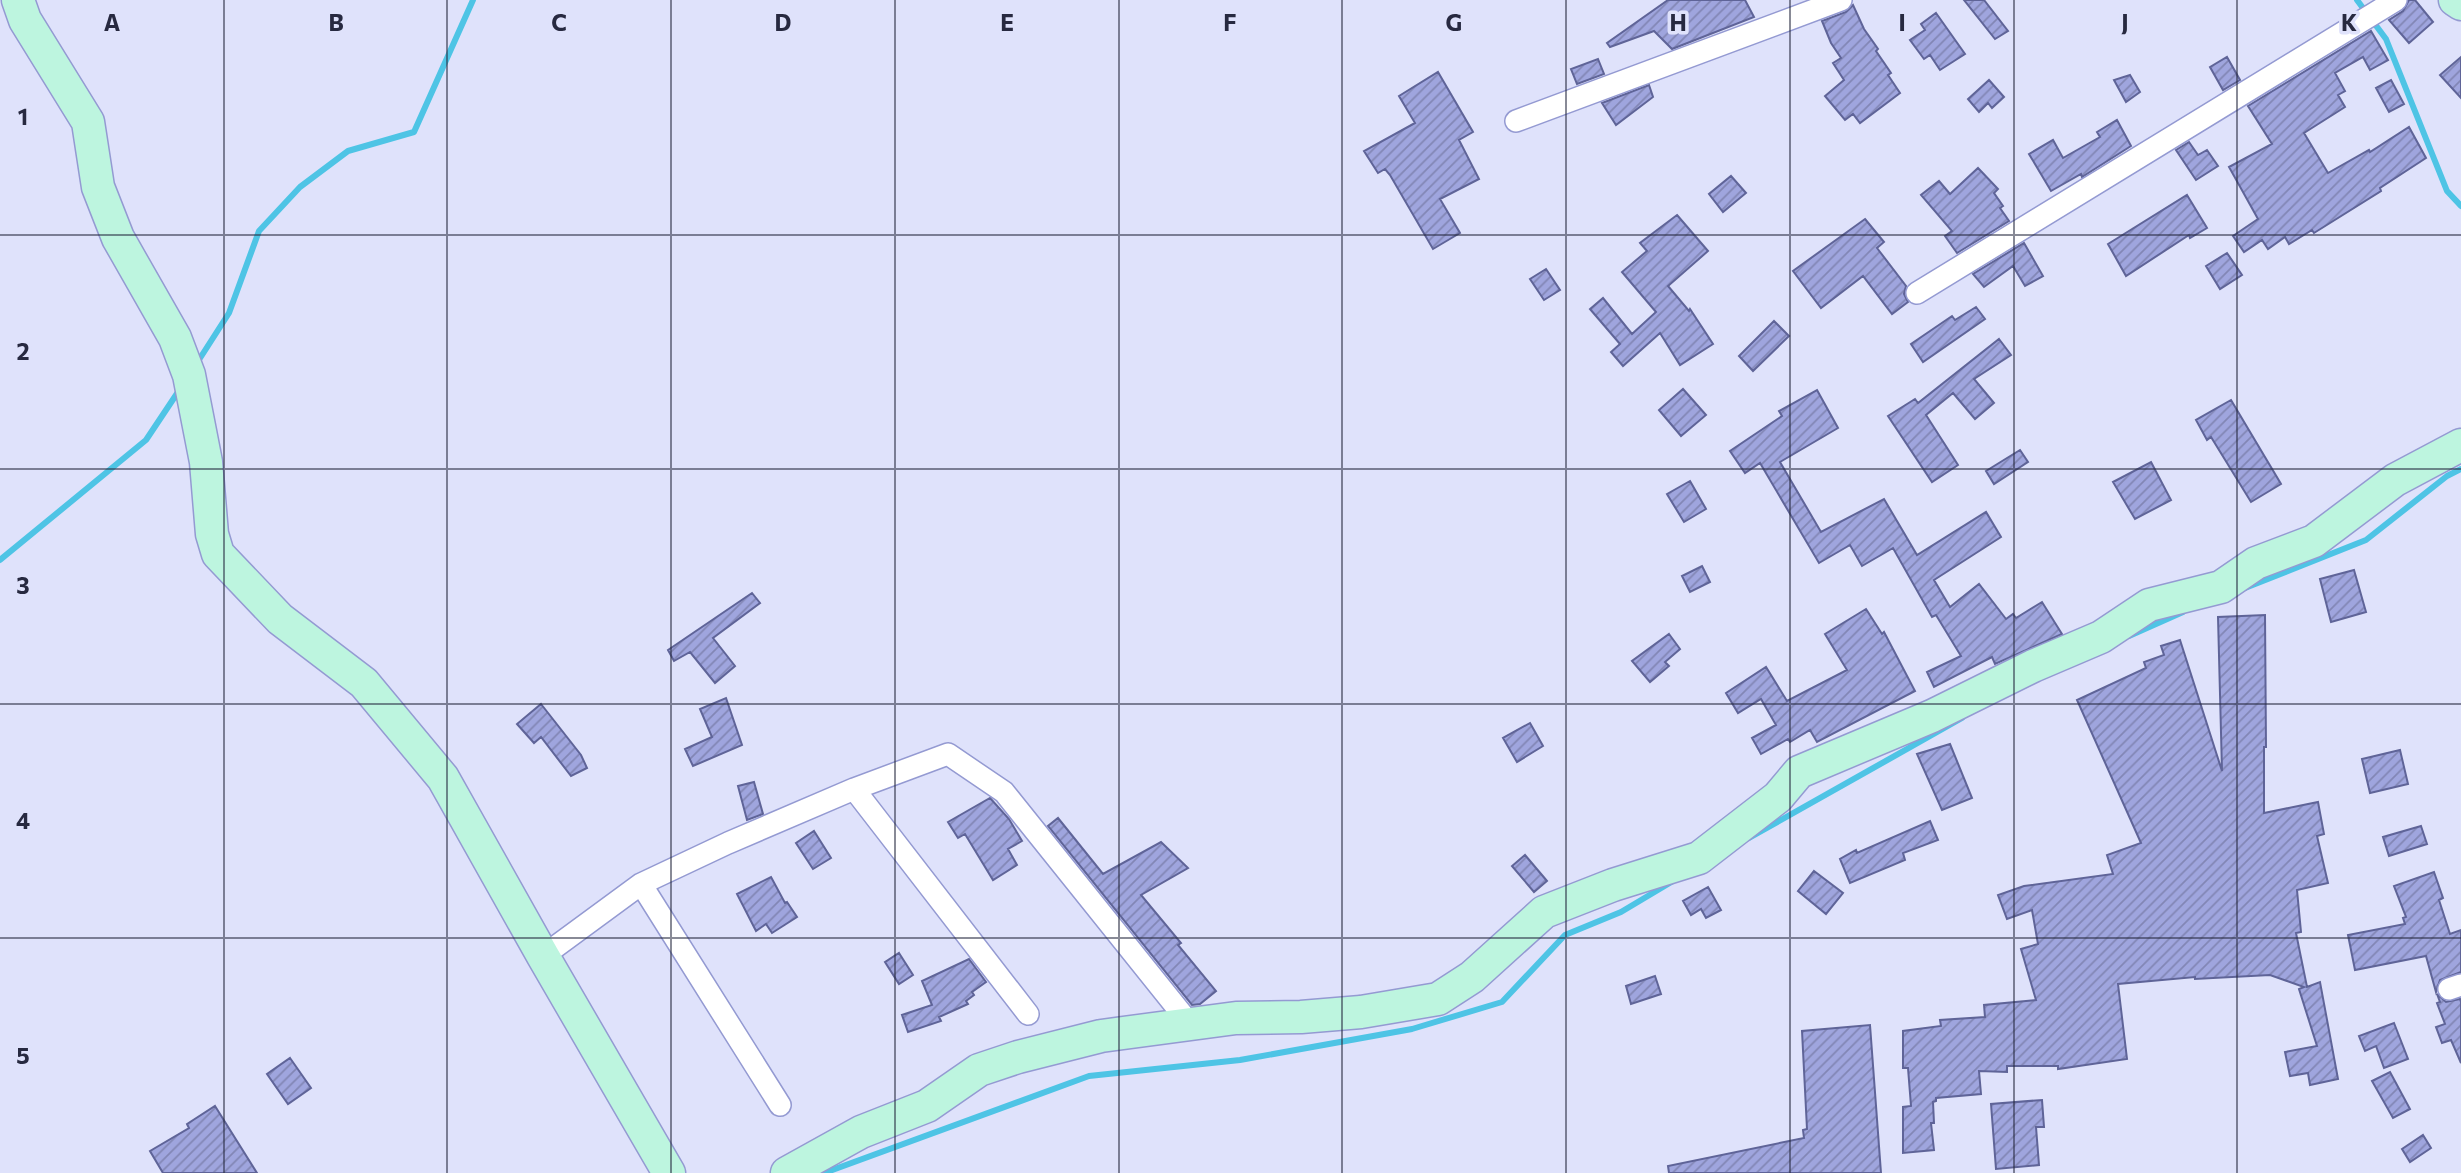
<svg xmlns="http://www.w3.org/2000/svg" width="2461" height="1173" font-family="Commissioner,sans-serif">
  <defs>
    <pattern id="building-hatch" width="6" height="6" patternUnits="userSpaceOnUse" patternTransform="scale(1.75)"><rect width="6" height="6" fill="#9fa5de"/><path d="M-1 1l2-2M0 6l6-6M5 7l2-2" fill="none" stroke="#8286b5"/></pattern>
  </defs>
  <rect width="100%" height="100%" fill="#dfe2fb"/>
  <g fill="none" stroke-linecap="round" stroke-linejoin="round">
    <path stroke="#4ec4e5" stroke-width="6" d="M2357 0 2386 39 2447 191 2461 206
      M195 366 229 313 259 231 300 187 348 151 414 132 473 0
      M0 560 146 440 180 389
      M2245 588 2366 540 2447 476 2461 469
      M2129 636 2183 612
      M1749 838 1962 718
      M824 1173 1089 1076 1240 1060 1412 1029 1502 1002 1565 935 1621 912 1673 881"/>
  </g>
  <path fill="url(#building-hatch)" stroke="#5f6498" stroke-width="2" d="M1668 0H1745L1754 17 1672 49 1654 31 1610 47 1607 43Z
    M1964 0H1984L2008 31 1995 39Z
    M2409 0H2415L2433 22 2409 43 2389 20 2403 11Z
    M1853 5 1864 29 1878 49 1876 51 1891 73 1888 75 1900 93 1860 123 1853 114 1845 120 1825 96 1844 80 1833 63 1841 58 1831 43 1822 21 1846 12Z
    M1936 13 1965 54 1940 70 1930 55 1924 59 1910 40 1925 30 1921 24Z
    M2371 31 2388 60 2370 70 2363 57 2335 73 2345 91 2338 95 2345 107 2304 133 2328 173 2369 150 2370 152 2409 127 2426 158 2380 188 2381 191 2314 233 2312 230 2289 244 2285 237 2268 249 2262 240 2244 252 2233 236 2258 219 2229 167 2272 144 2248 106Z
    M2227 57 2240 80 2223 90 2210 67Z
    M2461 57V98L2440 75Z
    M1598 59 1604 74 1577 84 1571 69Z
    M1438 72 1473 132 1459 140 1479 179 1440 199 1460 233 1433 249 1390 175 1385 169 1378 173 1364 151 1415 123 1399 96Z
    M2130 75 2140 92 2126 102 2114 80Z
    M1989 80 2004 97 1992 108 1988 103 1979 112 1968 99Z
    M2391 80 2404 104 2389 112 2376 88Z
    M1649 85 1653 97 1616 125 1602 103Z
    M2117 120 2131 146 2082 177 2081 174 2051 191 2029 154 2053 140 2063 158 2100 137 2097 132Z
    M2189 142 2198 155 2207 150 2218 166 2196 180 2176 150Z
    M1978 168 1998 189 1994 193 2003 206 2000 208 2009 221 1957 253 1945 236 1952 231 1921 195 1939 181 1950 194Z
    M1731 176 1746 193 1723 212 1709 194Z
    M2187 195 2207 228 2190 238 2189 235 2126 276 2108 244Z
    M1677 215 1708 251 1668 286 1689 311 1690 309 1713 344 1680 365 1660 333 1623 366 1611 352 1620 344 1590 309 1603 298 1632 334 1656 312 1622 272 1647 251 1640 243Z
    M1865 219 1884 242 1877 248 1906 286 1904 294 1908 302 1892 314 1863 276 1821 308 1793 271Z
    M2024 243 2043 276 2025 286 2013 266 1984 287 1973 274Z
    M2227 253 2242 275 2220 289 2206 266Z
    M1546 269 1560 290 1544 300 1530 279Z
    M1976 307 1985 319 1923 362 1911 344 1952 316 1955 320Z
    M1774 321 1789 336 1753 371 1739 356Z
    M1999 339 2011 355 1974 379 1994 403 1975 419 1953 393 1926 415 1958 465 1932 482 1888 416 1915 399 1918 403Z
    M1683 389 1706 415 1681 436 1659 410Z
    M1817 390 1838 428 1780 462 1821 532 1884 499 1917 555 1986 512 2001 537 1934 580 1950 607 1979 584 2006 619 2013 614 2016 618 2042 602 2062 634 1995 664 1992 657 1934 687 1927 672 1961 656 1936 615 1932 617 1893 548 1862 566 1850 545 1819 563 1760 463 1745 473 1730 451 1782 416 1779 411Z
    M2231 400 2281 484 2251 502 2211 437 2207 440 2196 420Z
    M2020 450 2028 462 1994 484 1986 471Z
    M2151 462 2171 500 2135 519 2113 482Z
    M1690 481 1706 509 1684 522 1667 494Z
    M1702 566 1710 582 1690 592 1682 576Z
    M2354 570 2366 612 2331 622 2320 579Z
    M752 593 760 603 713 638 735 666 715 683 690 652 674 661 668 650Z
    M1866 609 1882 634 1884 632 1915 691 1817 742 1810 730 1790 742 1788 739 1761 754 1752 738 1776 725 1761 699 1738 713 1726 693 1766 667 1787 701 1847 670 1825 634Z
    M2265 615 2266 747H2264V813L2318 802 2324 834 2317 836 2328 883 2297 890 2301 932 2296 933 2307 987 2320 982 2338 1079 2310 1085 2308 1073 2290 1076 2285 1052 2317 1046 2299 989 2304 987 2270 975 2195 979V977L2118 984 2127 1059 2058 1069V1066H2007V1072L1979 1071 1981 1094 1936 1098V1101L1933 1102 1934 1123H1931L1934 1150 1903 1153V1107L1911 1106 1908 1068H1903V1031L1941 1026 1940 1020 1985 1017 1984 1005 2036 1000 2021 949 2038 944 2032 910 2007 919 1998 895 2024 886 2113 874 2107 855 2141 843 2077 700 2146 668 2144 662 2164 655 2161 646 2180 640 2222 771 2218 617Z
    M1669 634 1680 649 1665 662 1669 666 1650 682 1632 661Z
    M726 698 742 745 693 766 685 749 712 737 700 709Z
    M541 704 581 755 587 768 571 776 541 737 534 743 517 724Z
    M1530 723 1543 746 1517 762 1503 738Z
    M1950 744 1972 798 1942 810 1917 754Z
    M2400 750 2408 784 2370 793 2362 759Z
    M754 782 763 814 747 820 738 786Z
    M990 798 1009 819 1022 841 1008 849 1017 865 993 880 965 834 958 838 948 822Z
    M1058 818 1103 874 1161 842 1188 868 1141 895 1181 943 1178 945 1216 991 1200 1004 1192 1005 1048 826Z
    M1930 821 1938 840 1903 853 1905 860 1850 883 1840 859 1856 850 1857 853Z
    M2421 826 2427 844 2389 856 2383 837Z
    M814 831 831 858 813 869 796 843Z
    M1525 855 1547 881 1534 892 1512 866Z
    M1814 871 1843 893 1826 914 1798 891Z
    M2434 872 2443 898 2439 900 2450 934 2461 930V972L2440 980 2436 992 2426 956 2355 970 2348 935 2405 924 2403 918 2406 917 2394 886Z
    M771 877 785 903 787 902 797 917 772 933 766 924 756 931 737 894Z
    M1708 887 1721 910 1706 918 1701 909 1691 915 1683 901Z
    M899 953 913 975 899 984 885 962Z
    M969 959 986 982 972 992 974 995 966 1001 968 1004 939 1017 941 1021 908 1032 902 1015 932 1005 922 981Z
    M1655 976 1661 994 1631 1004 1626 986Z
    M2437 994 2446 1002 2460 999 2461 1002V1063L2451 1040 2442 1043 2436 1027 2445 1024 2437 1003 2440 1002Z
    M2394 1023 2408 1059 2384 1068 2376 1046 2365 1051 2359 1036Z
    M1870 1025 1881 1173H1669L1668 1166 1804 1138 1803 1130 1807 1129 1802 1031Z
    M290 1058 311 1088 288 1104 267 1074Z
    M2390 1072 2410 1109 2393 1118 2372 1081Z
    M2042 1100 2044 1127H2036L2039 1165 1996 1169 1991 1104Z
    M215 1106 257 1173H163L150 1151 189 1128 187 1124Z
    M2423 1135 2431 1148 2410 1162 2402 1149Z"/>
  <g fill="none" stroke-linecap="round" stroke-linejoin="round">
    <g stroke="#949ad2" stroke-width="24">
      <path id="street" d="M1516 121 1841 0
        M1917 293 2396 0
        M854 789 1028 1014
        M641 884 780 1105
        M543 956 641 884 728 843 854 789 948 754 1004 792 1190 1024
        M2449 989 2461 985"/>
    </g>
    <g stroke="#949ad2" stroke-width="35">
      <path id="secondary" d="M18 0 25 20 88 122 98 187 118 238 175 338 189 375 206 462 212 534 218 554 280 619 364 683 443 778 543 956 669 1173
        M2455 0 2461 4
        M787 1173 861 1132 927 1106 979 1070 1018 1057 1101 1036 1236 1018 1301 1017 1361 1012 1438 999 1472 977 1544 912 1613 885 1699 858 1778 797 1799 772 1932 716 2033 666 2101 637 2149 605 2221 587 2256 563 2314 541 2395 480 2461 445"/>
    </g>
    <use href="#street" stroke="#fff" stroke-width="21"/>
    <use href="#secondary" stroke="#bdf5df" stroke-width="32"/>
  </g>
  <path fill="none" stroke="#272940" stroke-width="2" stroke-opacity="0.55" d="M224 0V1173M447 0V1173M671 0V1173M895 0V1173M1119 0V1173M1342 0V1173M1566 0V1173M1790 0V1173M2014 0V1173M2237 0V1173M0 235H2461M0 469H2461M0 704H2461M0 938H2461"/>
  <g font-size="23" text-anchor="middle" font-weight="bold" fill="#272940" stroke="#dfe2fb" stroke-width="7" stroke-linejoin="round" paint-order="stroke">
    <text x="112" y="31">A</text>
    <text x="336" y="31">B</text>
    <text x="559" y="31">C</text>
    <text x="783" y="31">D</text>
    <text x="1007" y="31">E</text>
    <text x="1230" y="31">F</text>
    <text x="1454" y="31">G</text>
    <text x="1678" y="31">H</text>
    <text x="1902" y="31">I</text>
    <text x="2125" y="31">J</text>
    <text x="2349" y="31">K</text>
    <text x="23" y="125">1</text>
    <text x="23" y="360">2</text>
    <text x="23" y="594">3</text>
    <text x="23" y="829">4</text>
    <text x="23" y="1064">5</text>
  </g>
</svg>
